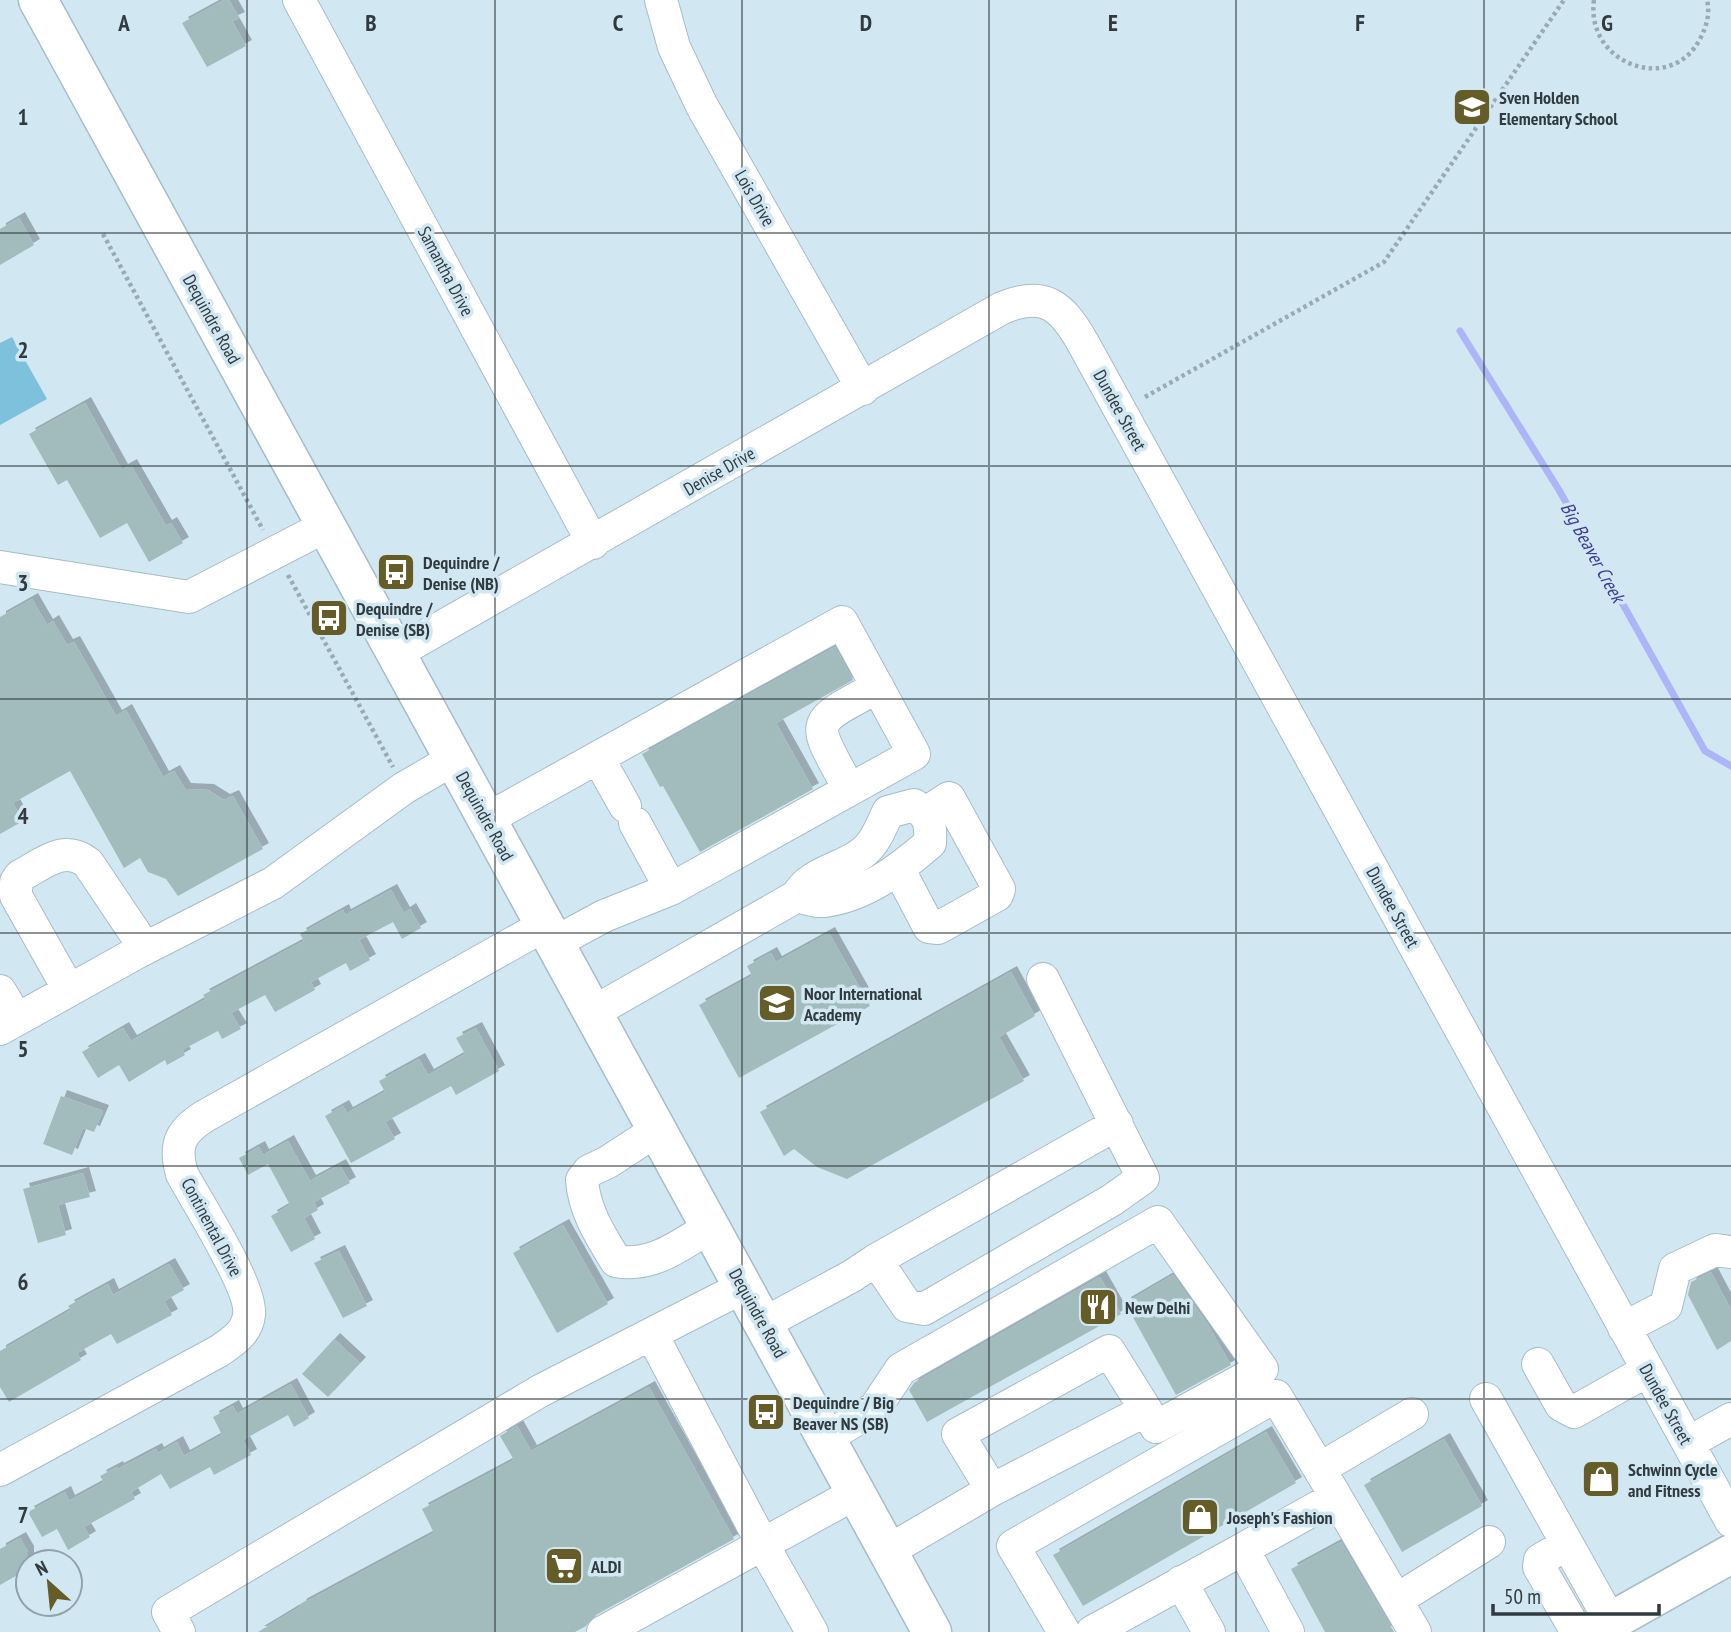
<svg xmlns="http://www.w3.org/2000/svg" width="1731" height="1632" font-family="'PT Sans Narrow',sans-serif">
  <defs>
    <filter id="shadow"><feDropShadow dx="6" dy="-6" stdDeviation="0" flood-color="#0004"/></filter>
  </defs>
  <rect width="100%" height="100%" fill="#d1e8f3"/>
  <path fill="#7dc1dd" d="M12 337 47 399 0 425V343Z"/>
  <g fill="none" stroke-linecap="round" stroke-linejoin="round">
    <path stroke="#acb5f7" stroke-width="7" d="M1460 331 1559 490 1705 751 1731 766"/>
  </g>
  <path fill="#a2bcbe" filter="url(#shadow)" d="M224 0H229L239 18 232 21 246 46 207 67 182 23Z
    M19 218 34 245 0 265V229Z
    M85 403 122 470 131 465 166 526 171 523 183 543 149 562 127 523 100 538 67 480 58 485 29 434Z
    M32 599 47 625 53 621 67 645 74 642 116 716 126 710 163 777 174 771 185 789 208 790 224 800 233 796 263 849 178 896 166 879 148 872 140 858 124 868 70 771 13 803 23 821 0 834V617Z
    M835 647 853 680 776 723 813 789 700 852 663 786 660 787 642 754Z
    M391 890 404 913 410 909 421 928 402 939 393 922 359 940 370 960 350 971 346 963 311 982 315 990 275 1012 265 995 231 1013 241 1029 222 1039 218 1031 182 1050 185 1055 167 1065 165 1060 129 1082 119 1065 98 1078 82 1052 123 1028 131 1041 206 999 203 995 304 941 300 934 343 910 345 915Z
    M829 933 870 1006 739 1078 699 1005 752 976 747 966 771 953 776 962Z
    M1011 972 1035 1016 999 1037 1024 1081 847 1179 817 1167 794 1149 784 1156 760 1112Z
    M476 1028 499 1071 456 1095 451 1086 385 1122 395 1139 351 1163 325 1116 343 1106 347 1113 385 1092 379 1081 419 1059 428 1075 465 1054 456 1038Z
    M61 1096 103 1111 94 1132 83 1128 72 1155 43 1144Z
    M288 1141 310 1181 340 1165 350 1183 314 1202 318 1210 304 1218 315 1239 291 1252 271 1216 290 1205 268 1164 248 1175 239 1158 259 1147 263 1155Z
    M83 1173 90 1197 58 1205 66 1235 38 1243 23 1189Z
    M563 1225 608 1304 557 1333 513 1253Z
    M339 1251 367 1306 343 1318 314 1263Z
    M169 1264 184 1290 164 1301 172 1315 117 1344 111 1334 77 1353 81 1360 9 1402 0 1387V1351L71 1310 68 1306 108 1284 113 1295Z
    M1711 1272 1731 1310V1341L1717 1350 1688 1295 1691 1282Z
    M1173 1275 1208 1325 1231 1365 1176 1395 1125 1303Z
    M1100 1277 1121 1314 927 1422 909 1390 914 1383Z
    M334 1339 360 1363 328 1397 302 1374Z
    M291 1384 309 1418 294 1427 288 1415 243 1440 251 1455 214 1475 210 1467 170 1489 161 1474 131 1492 135 1499 84 1527 90 1537 68 1550 57 1529 42 1537 28 1512 65 1492 69 1501 104 1482 100 1476 117 1467 118 1469 156 1449 158 1453 177 1442 184 1456 222 1435 213 1417 233 1406 237 1414Z
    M649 1387 734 1539 594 1616 586 1626 575 1632H258L301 1606 300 1605 434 1533 422 1509 514 1460 500 1436 517 1426 531 1451Z
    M1266 1432 1296 1483 1083 1606 1053 1555Z
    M1444 1439 1482 1506 1402 1552 1364 1485Z
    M20 1538 28 1552V1569L0 1585V1549Z
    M1341 1542 1394 1632H1325L1291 1569Z"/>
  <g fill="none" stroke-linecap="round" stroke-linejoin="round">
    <g stroke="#a6bdc7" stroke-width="34">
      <path id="minor" d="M299 0 593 543
        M661 0 674 47 702 106 863 389
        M0 567 189 597 326 526
        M396 653 1002 308C1045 290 1062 306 1083 343L1731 1521
        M598 758 625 806
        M849 789C812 719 806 725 878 687
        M487 819 842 622 914 754 671 889 604 916 554 943
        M635 823 671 889
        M899 870 929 927 938 928 997 895 999 889 949 798 926 813
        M69 990 16 896V882L20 876C44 863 64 844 88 863L145 948
        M0 991 17 1019
        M592 1013 797 896C809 873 841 869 861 854 875 844 881 827 888 812L914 805C930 816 931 824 930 843 900 869 865 896 824 901 816 902 805 898 797 896
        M0 1029 138 952 273 883 404 788 454 759
        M657 1130 608 1162 589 1171 582 1180C584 1210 600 1235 616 1261 652 1268 680 1245 710 1227
        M876 1260 1117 1124
        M763 1324 852 1276 876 1260 907 1306 924 1309 1112 1200 1143 1178 1043 979
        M1624 1328 1666 1306 1675 1269 1715 1250 1731 1252
        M652 1335 763 1545 812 1632
        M1538 1364 1561 1405 1574 1412 1648 1370
        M1486 1399 1611 1622
        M826 1438 875 1408 901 1369 1158 1222 1262 1369 1156 1427 1146 1410
        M1688 1443 1731 1419
        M1321 1468 1412 1414
        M0 1470 219 1351C232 1342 247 1333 249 1315 253 1288 197 1202 182 1174 174 1146 179 1132 205 1116L545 925
        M1567 1544 1540 1560 1539 1567 1577 1632
        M1243 1549 1336 1497 1415 1632
        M888 1551 992 1490 1146 1410 1109 1351 958 1434 992 1490
        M1181 1582 1209 1632
        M1398 1599 1489 1542
        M179 1632 168 1612 540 1391 743 1287
        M603 1632 856 1493
        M1064 1632 1013 1546 1276 1396 1336 1497
        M1092 1632 1243 1549 1288 1632"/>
    </g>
    <g stroke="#a6bdc7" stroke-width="41">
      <path id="major" d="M38 0 932 1632
        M1592 1632 1731 1554"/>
    </g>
    <path stroke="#98aab3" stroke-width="4.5" stroke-dasharray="3.5 3.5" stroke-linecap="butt" d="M1594 0C1585 65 1673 96 1701 37 1707 25 1710 13 1707 0
      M103 234 263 530
      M1145 397 1384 262 1564 0
      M288 575 393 767"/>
    <use href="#minor" stroke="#fff" stroke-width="32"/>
    <use href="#major" stroke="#fff" stroke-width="38"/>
  </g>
  <path fill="none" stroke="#313a3e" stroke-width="2" stroke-opacity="0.55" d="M247 0V1632M495 0V1632M742 0V1632M989 0V1632M1236 0V1632M1484 0V1632M0 233H1731M0 466H1731M0 699H1731M0 933H1731M0 1166H1731M0 1399H1731"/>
  <defs>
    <g id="school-square" transform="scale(2.0125)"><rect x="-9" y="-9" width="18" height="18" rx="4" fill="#665c28" stroke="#d1e8f3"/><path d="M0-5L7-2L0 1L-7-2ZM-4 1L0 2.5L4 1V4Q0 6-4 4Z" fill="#fff"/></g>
    <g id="bus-square" transform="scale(2.0125)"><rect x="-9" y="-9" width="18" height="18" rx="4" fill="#665c28" stroke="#d1e8f3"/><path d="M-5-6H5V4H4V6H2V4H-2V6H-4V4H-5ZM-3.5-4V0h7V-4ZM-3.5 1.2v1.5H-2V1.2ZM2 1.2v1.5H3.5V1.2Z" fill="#fff"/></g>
    <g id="restaurant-square" transform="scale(2.0125)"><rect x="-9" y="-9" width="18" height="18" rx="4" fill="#665c28" stroke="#d1e8f3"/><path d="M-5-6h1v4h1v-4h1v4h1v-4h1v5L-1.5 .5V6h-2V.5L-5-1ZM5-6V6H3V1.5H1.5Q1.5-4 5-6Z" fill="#fff"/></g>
    <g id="shop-square" transform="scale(2.0125)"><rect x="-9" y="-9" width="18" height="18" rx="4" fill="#665c28" stroke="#d1e8f3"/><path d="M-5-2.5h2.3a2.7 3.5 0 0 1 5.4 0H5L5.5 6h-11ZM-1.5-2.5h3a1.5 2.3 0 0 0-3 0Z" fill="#fff"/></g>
    <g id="supermarket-square" transform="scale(2.0125)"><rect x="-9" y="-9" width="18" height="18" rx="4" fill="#665c28" stroke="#d1e8f3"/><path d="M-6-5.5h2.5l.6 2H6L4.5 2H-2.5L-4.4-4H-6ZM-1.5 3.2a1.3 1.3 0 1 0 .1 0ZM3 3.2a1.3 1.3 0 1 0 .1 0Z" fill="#fff"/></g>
  </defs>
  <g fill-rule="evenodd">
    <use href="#school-square" x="1472" y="107"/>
    <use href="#bus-square" x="396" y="572"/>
    <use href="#bus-square" x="329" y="618"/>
    <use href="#school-square" x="777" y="1003"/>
    <use href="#restaurant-square" x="1098" y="1307"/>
    <use href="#bus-square" x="766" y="1412"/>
    <use href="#shop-square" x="1601" y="1479"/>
    <use href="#shop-square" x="1200" y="1517"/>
    <use href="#supermarket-square" x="564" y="1566"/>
  </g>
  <g text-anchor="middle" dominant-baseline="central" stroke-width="7" stroke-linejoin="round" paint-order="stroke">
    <g font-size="18" font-weight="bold" fill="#313a3e" stroke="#d1e8f3" text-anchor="start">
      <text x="1499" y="97">Sven Holden<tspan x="1499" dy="21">Elementary School</tspan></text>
      <text x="423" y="562">Dequindre /<tspan x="423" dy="21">Denise (NB)</tspan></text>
      <text x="356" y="608">Dequindre /<tspan x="356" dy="21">Denise (SB)</tspan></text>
      <text x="804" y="993">Noor International<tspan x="804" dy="21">Academy</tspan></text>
      <text x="1125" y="1307">New Delhi</text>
      <text x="793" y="1402">Dequindre / Big<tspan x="793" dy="21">Beaver NS (SB)</tspan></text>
      <text x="1628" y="1469">Schwinn Cycle<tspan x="1628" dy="21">and Fitness</tspan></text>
      <text x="1227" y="1517">Joseph's Fashion</text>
      <text x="591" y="1566">ALDI</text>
    </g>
    <g font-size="18" fill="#313a3e" stroke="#d1e8f3">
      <text transform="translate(755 198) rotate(60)">Lois Drive</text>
      <text transform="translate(446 271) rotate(62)">Samantha Drive</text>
      <text transform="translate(212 319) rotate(61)">Dequindre Road</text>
      <text transform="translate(1120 410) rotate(61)">Dundee Street</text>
      <text transform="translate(719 471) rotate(-30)">Denise Drive</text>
      <text transform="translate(485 816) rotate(61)">Dequindre Road</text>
      <text transform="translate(1393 907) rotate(61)">Dundee Street</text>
      <text transform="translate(212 1227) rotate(62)">Continental Drive</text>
      <text transform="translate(758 1313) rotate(61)">Dequindre Road</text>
      <text transform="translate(1666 1404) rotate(61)">Dundee Street</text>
    </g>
    <g font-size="19" font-style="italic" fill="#3d3c98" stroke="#d1e8f3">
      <text transform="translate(1593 552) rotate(61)">Big Beaver Creek</text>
    </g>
  </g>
  <g font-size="23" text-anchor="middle" font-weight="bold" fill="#313a3e" stroke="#d1e8f3" stroke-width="7" stroke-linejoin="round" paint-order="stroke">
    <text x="124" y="31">A</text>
    <text x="371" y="31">B</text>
    <text x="618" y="31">C</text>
    <text x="866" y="31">D</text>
    <text x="1113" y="31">E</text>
    <text x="1360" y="31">F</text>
    <text x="1607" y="31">G</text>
    <text x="23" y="125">1</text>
    <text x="23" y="358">2</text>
    <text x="23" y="591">3</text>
    <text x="23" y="824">4</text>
    <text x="23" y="1057">5</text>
    <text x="23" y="1290">6</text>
    <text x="23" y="1523">7</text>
  </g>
  <g transform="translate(49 1583) rotate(333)"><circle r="33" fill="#d1e8f3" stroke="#91a2ab" stroke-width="2"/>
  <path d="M0-5L12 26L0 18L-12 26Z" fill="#665c28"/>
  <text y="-10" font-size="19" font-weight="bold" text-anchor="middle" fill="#313a3e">N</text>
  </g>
  <path d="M1493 1604v10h166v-10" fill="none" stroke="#313a3e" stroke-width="3.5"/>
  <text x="1504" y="1604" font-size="21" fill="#313a3e" stroke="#d1e8f3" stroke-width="5" paint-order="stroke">50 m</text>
</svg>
